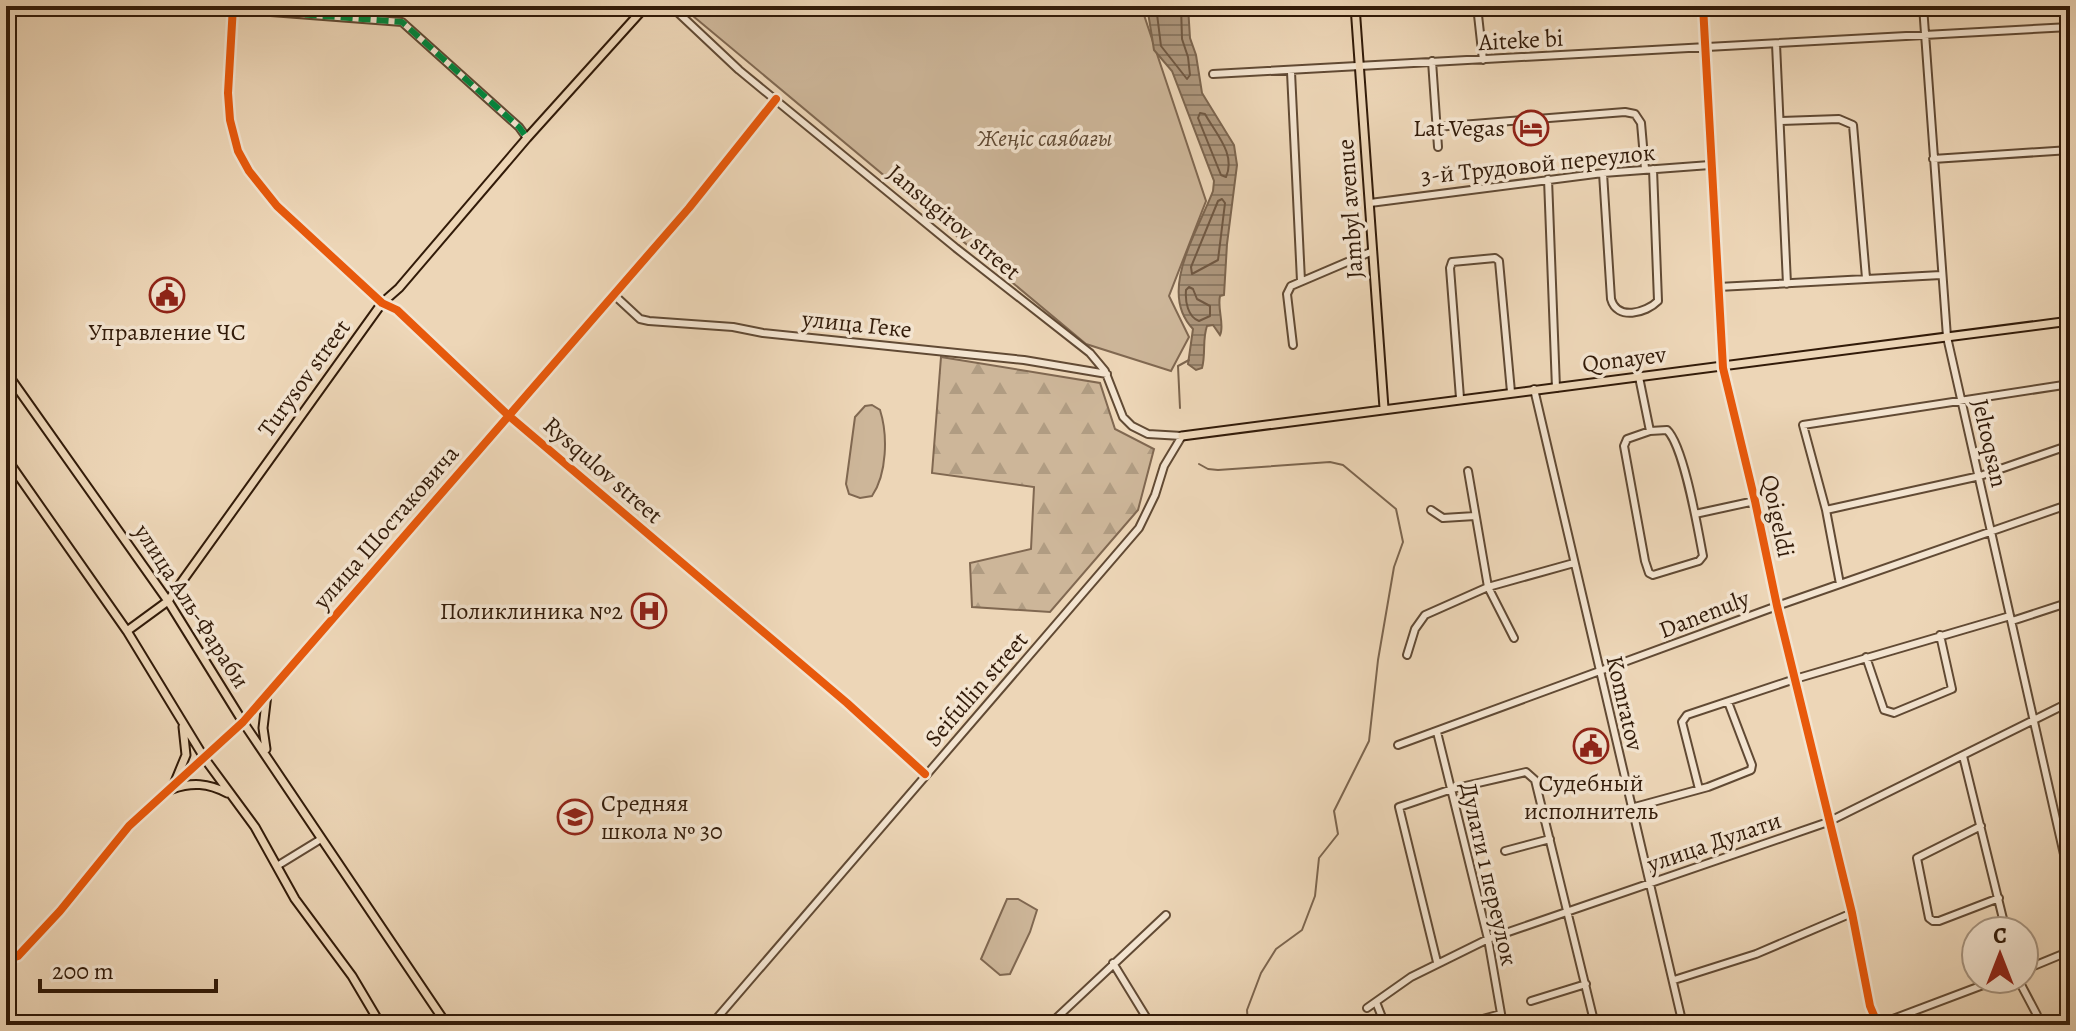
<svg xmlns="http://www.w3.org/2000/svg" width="2076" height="1031" font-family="Alegreya,serif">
  <defs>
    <pattern id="forest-firs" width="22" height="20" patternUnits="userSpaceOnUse" patternTransform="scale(2)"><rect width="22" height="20" fill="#cdb699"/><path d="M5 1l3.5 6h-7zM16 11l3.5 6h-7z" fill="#b09c82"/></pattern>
    <pattern id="water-rules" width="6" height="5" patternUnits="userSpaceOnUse" patternTransform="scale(2)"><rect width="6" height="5" fill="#ad967c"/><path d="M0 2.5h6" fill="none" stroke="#8d7a64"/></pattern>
  </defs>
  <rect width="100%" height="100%" fill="#edd6b7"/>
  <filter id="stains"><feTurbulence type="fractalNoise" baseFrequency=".0025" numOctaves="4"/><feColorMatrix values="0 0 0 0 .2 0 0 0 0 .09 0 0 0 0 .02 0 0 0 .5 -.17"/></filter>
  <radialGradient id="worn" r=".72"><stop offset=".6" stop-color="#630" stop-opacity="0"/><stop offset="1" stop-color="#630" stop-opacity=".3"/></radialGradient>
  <path fill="url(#forest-firs)" stroke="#806851" stroke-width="2" d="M941 357 1100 383 1115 429 1154 449 1138 510 1050 612 972 607 970 563 1031 549 1034 487 932 473Z"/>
  <path fill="#cdb699" stroke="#806851" stroke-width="2" d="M681 6H1141L1206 201 1169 296 1189 337 1171 371 1086 344Z
    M872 405 880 410C888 435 887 474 872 496L860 498 849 494 846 484 855 417 865 406Z
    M1007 899H1018L1037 910 1030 932 1010 974 1000 975 981 959Z"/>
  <path fill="url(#water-rules)" stroke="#7c654e" stroke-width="2" d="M1147 6H1188L1190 38 1196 55 1202 93 1234 145 1237 165 1227 244 1224 295 1220 296C1217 309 1225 326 1220 335L1213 325 1207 326C1202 340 1206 354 1202 368L1196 370 1188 364 1193 329C1157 292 1198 231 1213 191L1214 181 1172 71 1154 50Z"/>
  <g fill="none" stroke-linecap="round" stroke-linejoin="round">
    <path stroke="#705842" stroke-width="2" d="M1156 6 1161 46 1187 79 1190 75 1188 57 1182 39 1181 6
      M1200 113 1205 114C1216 134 1236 154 1226 177L1221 175 1198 118Z
      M1222 199 1225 203 1218 260 1192 274 1191 267 1218 201Z
      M1189 287 1193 289 1197 299 1210 306V316L1199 321C1188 317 1185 302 1186 290Z"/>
    <path stroke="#7c654e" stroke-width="2" d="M1180 408 1178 366 1189 360
      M1199 464 1208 469 1218 470 1330 462 1343 465 1396 509 1403 542 1394 567 1378 660 1369 741 1334 811 1338 834 1319 858 1315 896 1302 930 1276 949 1261 973 1247 1010 1248 1025"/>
    <g stroke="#614a34" stroke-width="10">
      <path id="minor" d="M233 6 228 93 230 120 238 151 249 171 277 206 382 303 397 310 508 415 847 703 925 774
        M671 6 739 70 956 248 1090 353 1105 371 1123 417 1132 426 1148 434 1182 436
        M1477 6 1483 60
        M1703 6 1723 368 1755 501 1777 606 1852 913 1870 1006 1878 1025
        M1923 6 1947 337 2070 881
        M233 9 402 22 519 127 527 138
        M1776 44 1787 284
        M1432 61 1438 147
        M1291 72 1301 281
        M1213 74 2070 27
        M1781 121 1839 119 1853 125 1866 278
        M1436 127 1625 112 1635 114 1641 123 1645 169
        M1933 159 2070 150
        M1603 173 1611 299C1617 321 1646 313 1658 301L1653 169
        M1548 179 1556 388
        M1370 203 1603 173 1710 165
        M1718 287 1941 275
        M613 294 640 319 649 321 733 327 763 333 1024 360 1107 374
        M1293 345 1287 294 1291 286 1373 251
        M1639 377 1650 431
        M1534 389 1683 1025
        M1460 398 1450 268 1452 262 1495 258 1499 261 1511 392
        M1667 430C1684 446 1698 530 1703 556L1699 561 1653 575 1649 573 1645 561 1624 446 1627 439 1650 431Z
        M1468 471 1488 587 1514 638
        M1431 510 1443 518 1475 516
        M1826 510 1980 476 2070 445
        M1695 514 1755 501
        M1840 584 1826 510 1803 425 2070 384
        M2012 621 2070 602
        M1407 655 1415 629 1425 615 1488 587 1574 563
        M1866 657 1884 710 1894 713 1952 689 1940 635
        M1437 732 1488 939 1503 1025
        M1398 745 1777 606 2070 504
        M1963 756 2006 931
        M1699 789 1682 722 1687 715 1795 679 2010 616
        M1631 808 1708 787 1751 770 1752 765 1728 702
        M1981 826 1917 858 1929 918 1933 921H1939L1999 898
        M1505 851 1550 839
        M277 866 321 839
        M6 960 18 956 60 911 129 826 243 722 689 208 776 99
        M1437 962 1399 807 1452 789 1526 772 1535 780 1595 1025
        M1113 963 1151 1025
        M2024 970 2070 951
        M2018 979 2037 1015 2035 1025
        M1674 980 1756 954 1852 913
        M1531 1001 1586 984
        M1376 1002 1385 1025
        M1367 1008 1411 977 1488 939 1828 822 2070 702
        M711 1025 1139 528 1155 495 1164 466 1182 436
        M1049 1025 1166 915
        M1461 1025 1501 1014
        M1877 1025 1999 979"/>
    </g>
    <g stroke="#321b09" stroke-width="11">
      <path id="major" d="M1355 6 1384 408
        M6 372 168 601 243 722 447 1025
        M1182 436 2070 321
        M6 458 127 631 205 759 255 827 295 899 352 976 381 1025
        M127 631 168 601 382 303 399 288 527 138 646 6
        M266 749 263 728 267 694
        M172 789 186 755 183 727
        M172 789C192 782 208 783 227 793"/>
    </g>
    <use href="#minor" stroke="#f3e4d0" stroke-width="6"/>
    <use href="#major" stroke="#edd6b7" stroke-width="7"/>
    <path stroke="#00873e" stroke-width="6" stroke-dasharray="12 6" stroke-linecap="butt" d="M233 9 402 22 519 127 527 138"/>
    <g stroke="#f3e4d0" stroke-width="13">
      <path id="cycleway" d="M233 6 228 93 230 120 238 151 249 171 277 206 382 303 397 310 508 415 847 703 925 774
        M1703 6 1723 368 1755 501 1777 606 1852 913 1870 1006 1878 1025
        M6 960 18 956 60 911 129 826 243 722 689 208 776 99"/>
    </g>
    <use href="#cycleway" stroke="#e8590c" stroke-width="8"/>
  </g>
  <defs>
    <g id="hotel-ring" transform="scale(1.8)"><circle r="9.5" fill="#f3e4d0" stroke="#8f2418" stroke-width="1.5"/><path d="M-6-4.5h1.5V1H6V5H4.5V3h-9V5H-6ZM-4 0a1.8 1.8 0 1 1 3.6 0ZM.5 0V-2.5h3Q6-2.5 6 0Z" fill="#8f2418"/></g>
    <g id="civic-ring" transform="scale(1.8)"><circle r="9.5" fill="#f3e4d0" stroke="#8f2418" stroke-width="1.5"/><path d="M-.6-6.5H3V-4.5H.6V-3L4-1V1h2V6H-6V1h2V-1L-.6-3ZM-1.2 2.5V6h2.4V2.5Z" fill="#8f2418"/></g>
    <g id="hospital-ring" transform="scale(1.8)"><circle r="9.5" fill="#f3e4d0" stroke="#8f2418" stroke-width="1.5"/><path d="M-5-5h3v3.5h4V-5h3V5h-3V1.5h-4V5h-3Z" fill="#8f2418"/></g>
    <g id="school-ring" transform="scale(1.8)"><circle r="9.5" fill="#f3e4d0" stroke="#8f2418" stroke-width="1.5"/><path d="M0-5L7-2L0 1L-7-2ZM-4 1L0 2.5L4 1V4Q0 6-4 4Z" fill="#8f2418"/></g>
  </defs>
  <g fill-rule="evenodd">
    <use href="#hotel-ring" x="1531" y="128"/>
    <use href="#civic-ring" x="167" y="295"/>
    <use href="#hospital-ring" x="649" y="611"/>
    <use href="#civic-ring" x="1591" y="746"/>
    <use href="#school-ring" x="575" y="817"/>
  </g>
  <g text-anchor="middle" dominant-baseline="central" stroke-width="7" stroke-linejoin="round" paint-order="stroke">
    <g font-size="24" fill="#321b09" stroke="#f3e4d0">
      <text transform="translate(1521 40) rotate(-3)">Aiteke bi</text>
      <text transform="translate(1538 164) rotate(-6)">3-й Трудовой переулок</text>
      <text transform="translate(1350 209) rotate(-94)">Jambyl avenue</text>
      <text transform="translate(954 222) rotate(40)">Jansugirov street</text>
      <text transform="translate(857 324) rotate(6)">улица Геке</text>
      <text transform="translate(1624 359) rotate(-7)">Qonayev</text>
      <text transform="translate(304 378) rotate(-54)">Turysov street</text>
      <text transform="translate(1990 443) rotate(77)">Jeltoqsan</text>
      <text transform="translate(603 470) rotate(41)">Rysqulov street</text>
      <text transform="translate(1778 516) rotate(78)">Qoigeldi</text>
      <text transform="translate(386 527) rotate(-49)">улица Шостаковича</text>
      <text transform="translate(192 606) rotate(57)">улица Аль-Фараби</text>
      <text transform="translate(1704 614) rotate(-21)">Danenuly</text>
      <text transform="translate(976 689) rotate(-49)">Seifullin street</text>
      <text transform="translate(1625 703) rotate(77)">Komratov</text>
      <text transform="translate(1714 842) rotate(-19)">улица Дулати</text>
      <text transform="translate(1489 874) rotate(77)">Дулати 1 переулок</text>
    </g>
    <g font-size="24" fill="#321b09" stroke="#f3e4d0" text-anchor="end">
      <text x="1505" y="128">Lat Vegas</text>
      <text x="167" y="332" text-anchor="middle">Управление ЧС</text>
      <text x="623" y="611">Поликлиника №2</text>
      <text x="1591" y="783" text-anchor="middle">Судебный<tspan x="1591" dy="28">исполнитель</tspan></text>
      <text x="601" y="803" text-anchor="start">Средняя<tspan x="601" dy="28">школа № 30</tspan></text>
    </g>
    <g font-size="24" font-style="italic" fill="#604a34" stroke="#f3e4d0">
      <text x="1045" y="138">Жеңіс саябағы</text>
    </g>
  </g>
  <rect width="2076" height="1031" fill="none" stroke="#edd6b7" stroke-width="32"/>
  <rect x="8" y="8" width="2060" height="1015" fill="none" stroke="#321b09" stroke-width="4"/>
  <rect x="16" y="16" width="2044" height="999" fill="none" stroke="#321b09" stroke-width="2"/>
  <g transform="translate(2000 955)"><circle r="38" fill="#f3e4d0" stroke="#a69480" stroke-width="2"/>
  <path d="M0-6L14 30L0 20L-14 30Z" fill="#8f2418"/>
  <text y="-12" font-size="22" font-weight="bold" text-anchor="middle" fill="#321b09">С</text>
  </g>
  <path d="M40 979v12h176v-12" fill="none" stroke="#321b09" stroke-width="4"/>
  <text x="52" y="979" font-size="24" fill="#321b09" stroke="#f3e4d0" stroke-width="6" paint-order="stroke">200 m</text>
  <rect width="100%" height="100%" filter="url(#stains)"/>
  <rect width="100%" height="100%" fill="url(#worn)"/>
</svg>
